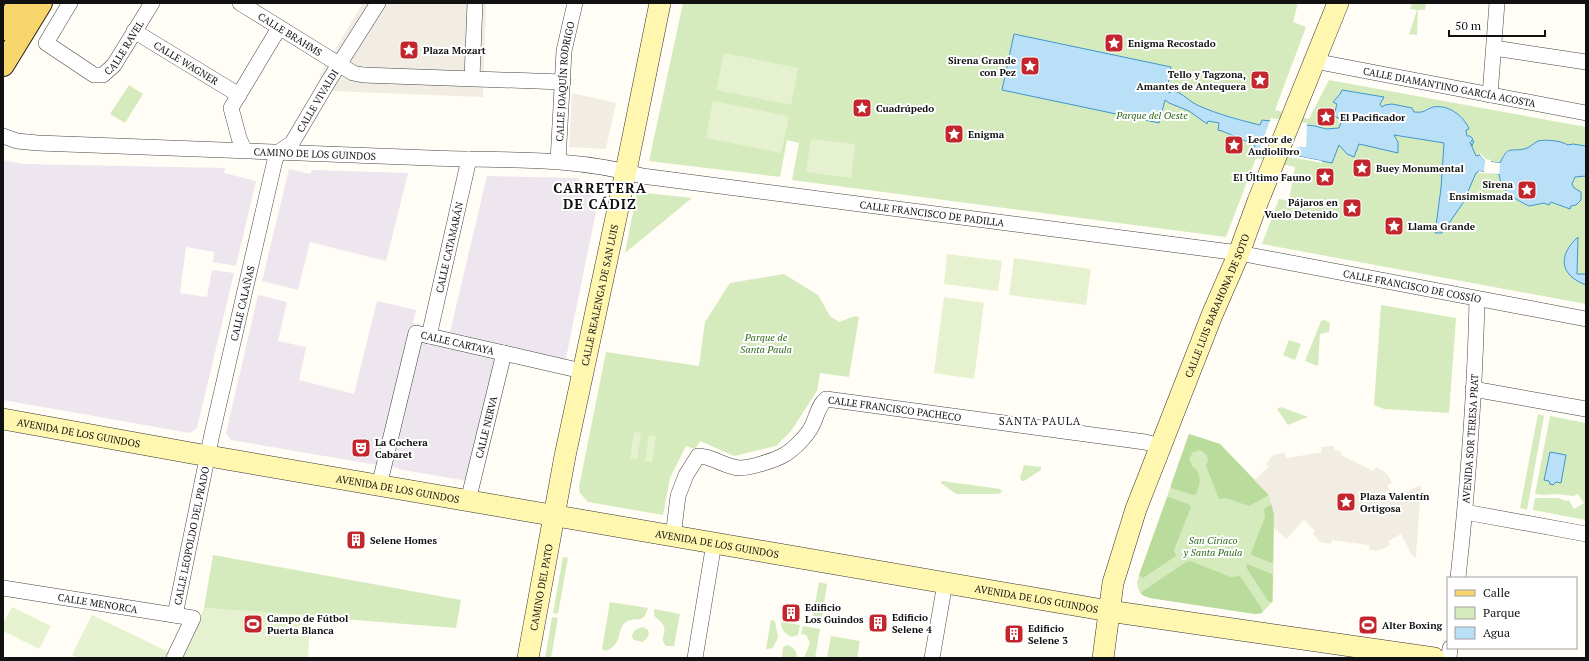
<svg xmlns="http://www.w3.org/2000/svg" width="1589" height="661" font-family="'PT Serif',serif">
  <rect width="100%" height="100%" fill="#fffdf5"/>
  <path fill="#eee6ef" d="M3 160 24 164 225 168 224 173 256 181 236 266 213 262 214 252 186 247 180 293 207 297 212 270 234 273 197 428 190 433 3 400Z
    M289 169 310 174 312 170 408 173 386 261 310 242 298 290 262 281Z
    M487 176 578 178 598 202 566 358 564 360 501 345 467 481 398 469V468L371 464 231 440 226 433 258 295 287 302 278 341 306 347 299 380 354 394 377 301 416 310 413 323 450 332Z"/>
  <path fill="#d5ebbd" d="M683 3H1298L1293 22 1306 27 1275 110 1309 119 1329 80 1586 127V304L1262 244 1279 199 1289 201 1295 167 1256 158 1226 237 792 180 799 143 787 140 780 177 649 161Z
    M1412 3H1426L1425 10H1418L1417 35 1409 34 1417 10 1410 9Z
    M129 85 143 94 125 123 110 114Z
    M637 192 692 198 625 253Z
    M784 274 818 295 830 316 839 322 855 316 859 317 849 377 820 373 817 391 791 431 776 446 734 456 700 441 695 449 686 446 670 478 663 515 588 502 580 493 579 487 606 352 699 366 705 322 730 283Z
    M1381 305 1456 318 1449 413 1384 409 1374 405Z
    M1325 320 1330 323 1329 332 1320 334 1318 366 1305 361 1321 321Z
    M1289 340 1301 344 1295 360 1283 355Z
    M1281 407 1308 417 1288 425 1277 409Z
    M1538 414 1544 416 1527 510 1520 508Z
    M1550 416 1586 423V520L1533 510 1535 498H1558L1567 501 1568 499 1574 509 1584 503 1578 494 1573 496 1557 494 1543 495 1535 494Z
    M1189 434 1220 444 1269 495 1274 514 1273 601 1262 613 1255 614 1150 598C1141 595 1138 592 1137 582Z
    M1024 465 1041 467V470L1024 481H1022L1020 478Z
    M942 481 1000 489 1002 492 998 494H956L941 483Z
    M213 555 461 600 456 628 204 608Z
    M563 557 568 558 558 614 553 613Z
    M819 582 827 584 821 623 812 622Z
    M610 602 648 608 645 616 641 619C638 620 634 619 631 620 614 623 626 645 605 651L602 649Z
    M654 609 680 614 674 646H666C659 638 666 636 664 627 664 623 656 619 654 615Z
    M552 617 558 618 551 658H545Z
    M771 620 775 621 778 637 773 648 766 649Z
    M781 622 800 625 798 635 792 637C785 634 781 630 781 622Z
    M803 626 820 629 815 658H804L810 643 806 635 801 634Z
    M643 627 648 630 649 634 647 638 643 642 634 640 632 637C632 630 638 628 643 627Z
    M831 636 860 641 857 658H827Z
    M787 645C794 647 797 651 797 658L782 657 783 647Z"/>
  <path fill="#b9dc9c" d="M1189 434 1220 444 1269 495 1249 506 1226 498 1219 499 1206 466 1208 460 1207 455 1200 450 1193 452 1189 459 1192 466C1202 473 1201 483 1196 494L1193 495 1171 488V485Z
    M1169 497 1188 504 1191 507 1174 550 1176 556 1143 578 1139 575 1167 498Z
    M1272 504 1274 514 1273 561 1271 563 1252 555 1251 553 1265 517 1264 509Z
    M1190 561 1231 577 1240 576 1262 609V613L1255 614 1150 598 1142 595 1141 593 1143 591 1186 562Z
    M1247 564 1272 574 1273 576 1272 603 1268 601 1246 567Z"/>
  <path fill="#e6f2cf" d="M724 53 798 68 791 105 716 90Z
    M713 101 789 116 781 153 706 138Z
    M811 139 855 144 851 178 806 172Z
    M947 254 1002 261 998 291 944 284Z
    M1014 258 1091 269 1086 305 1009 295Z
    M944 297 984 303 974 379 934 373Z
    M634 432 641 433 637 459H630Z
    M649 435 656 436 652 462 645 461Z
    M12 607 51 626 39 649 3 631V624Z
    M204 608 310 615 308 658H181Z
    M92 615 171 653 169 658H78L72 655Z"/>
  <path fill="#f1ede2" d="M363 3H486L483 97 331 91 319 76Z
    M572 93 616 103 606 149 569 147Z
    M1330 446H1334V449L1342 453 1341 455 1374 471 1376 467 1383 471 1388 475 1392 483 1387 485 1394 498 1418 486H1421L1416 557H1413L1401 534 1388 541 1390 544 1387 547 1376 551 1369 549V545L1332 540 1331 544 1320 542 1313 534 1315 531 1304 520 1286 539 1274 528V514L1269 495 1254 480 1269 467 1266 464 1271 457 1276 454 1285 453 1286 458 1299 456 1322 452 1321 447Z"/>
  <path fill="#b9e0f7" stroke="#3f96cf" d="M1014 34 1171 67 1167 91 1170 93V90C1182 92 1186 99 1197 105 1217 114 1239 120 1260 125L1262 120 1315 126 1326 129 1339 128 1341 122 1340 119 1336 117 1334 115 1337 104 1333 102 1340 94 1342 90 1384 97 1380 104 1382 107 1385 105 1392 104 1412 108 1414 112C1426 113 1424 110 1433 107 1448 104 1464 116 1469 129L1466 130 1467 136H1470L1473 139 1471 141H1474L1472 146 1470 142 1476 156 1480 155 1485 161 1500 163C1508 145 1510 152 1524 149 1530 148 1533 143 1538 141 1546 139 1562 141 1568 145L1573 144 1586 146V176L1575 177 1572 184 1574 188 1581 192V200L1576 205 1571 206 1570 209 1551 202 1549 205 1544 203 1529 206C1514 199 1501 191 1499 174L1479 171 1476 173 1463 203 1442 233H1435L1441 188 1444 143 1394 135 1398 142V153L1359 144 1354 157 1347 154 1339 145 1332 163 1297 156 1252 151 1255 145 1222 131 1218 130 1219 123 1208 121 1207 124 1189 111 1169 103 1165 100 1159 123 1002 90Z
    M1578 237 1577 274H1586V285C1559 275 1558 255 1578 237Z
    M1550 452 1566 455 1561 483 1556 482 1553 485 1550 484 1549 481 1544 480Z"/>
  <path fill="#fffdf5" d="M1271 118 1307 123 1306 147H1297V156L1322 161V163L1296 158 1258 154Z
    M1480 153 1486 159 1491 160V162L1500 163 1499 174 1478 173 1479 171 1484 172 1485 161 1480 155Z"/>
  <g fill="none" stroke-linecap="round" stroke-linejoin="round">
    <g stroke="#444" stroke-width="16">
      <g id="street">
        <path id="s1" d="M70 3 46 43 94 75H103L114 65 152 3"/>
        <path id="s2" d="M240 3 353 73 363 75 563 82"/>
        <path id="s3" d="M134 31 239 95"/>
        <path d="M1494 48 1586 62"/>
        <path id="s4" d="M1314 61 1586 113"/>
        <path d="M472 78 475 3"/>
        <path d="M1490 95 1497 3"/>
        <path id="s5" d="M3 136 17 141 38 143C169 148 300 153 431 158 501 161 573 156 642 176L1239 253 1586 319"/>
        <path d="M244 150 239 138 231 108 279 28"/>
        <path id="s6" d="M558 161 564 51 575 3"/>
        <path id="s7" d="M429 336 469 159"/>
        <path d="M1473 389 1586 409"/>
        <path id="s8" d="M379 486 416 333 582 371"/>
        <path id="s9" d="M468 501 504 353"/>
        <path d="M1465 512 1586 534"/>
        <path id="s10" d="M673 537 678 496 686 475 698 456C713 456 724 467 740 468 750 468 776 460 784 455 794 449 807 436 812 426 817 416 818 406 826 399L1145 442 1160 446"/>
        <path id="s11" d="M1458 578C1468 485 1475 392 1477 299"/>
        <path id="s12" d="M3 588 193 618 174 658"/>
        <path id="s13" d="M175 615 212 434 275 160 279 152 292 143 328 82 378 3"/>
        <path d="M695 658 714 543"/>
        <path d="M932 658 945 583"/>
        <path d="M1449 658 1450 648"/>
      </g>
    </g>
    <g stroke="#333" stroke-width="22">
      <g id="secondary">
        <path id="s14" d="M3 419 191 453 1109 611 1434 658"/>
        <path id="s15" d="M528 658 565 456 626 171 660 3"/>
        <path id="s16" d="M1103 658 1113 583 1136 509 1212 315 1239 253 1258 201 1338 3"/>
      </g>
    </g>
    <g stroke="#222" stroke-width="24">
      <path id="primary" d="M3 29 19 3
        M3 65 41 3"/>
    </g>
    <use href="#street" stroke="#fff" stroke-width="15"/>
    <use href="#secondary" stroke="#fff6b0" stroke-width="21"/>
    <use href="#primary" stroke="#f9d66b" stroke-width="22"/>
  </g>
  <defs>
    <g id="sight-square" transform="scale(1)"><rect x="-9" y="-9" width="18" height="18" rx="4" fill="#c4262e" stroke="#fff"/><path d="M0-6L1.8-2.2L6-1.7L2.9 1.2L3.7 5.4L0 3.3L-3.7 5.4L-2.9 1.2L-6-1.7L-1.8-2.2Z" fill="#fff"/></g>
    <g id="theatre-square" transform="scale(1)"><rect x="-9" y="-9" width="18" height="18" rx="4" fill="#c4262e" stroke="#fff"/><path d="M-5-5.5Q0-4 5-5.5V0Q5 5 0 6Q-5 5-5 0ZM-3.3-2.5H-1v1.5H-3.3ZM1-2.5H3.3v1.5H1ZM-2.8 1Q0 5.5 2.8 1Z" fill="#fff"/></g>
    <g id="building-square" transform="scale(1)"><rect x="-9" y="-9" width="18" height="18" rx="4" fill="#c4262e" stroke="#fff"/><path d="M-4-6H4V6H1V3H-1V6H-4ZM-2.5-4.3h1.7v1.8h-1.7ZM.8-4.3h1.7v1.8H.8ZM-2.5-1h1.7V.8h-1.7ZM.8-1h1.7V.8H.8Z" fill="#fff"/></g>
    <g id="stadium-square" transform="scale(1)"><rect x="-9" y="-9" width="18" height="18" rx="4" fill="#c4262e" stroke="#fff"/><path d="M0-5a6.5 5 0 1 0 0 10a6.5 5 0 1 0 0-10ZM-3.5-1.8h7v3.6h-7Z" fill="#fff"/></g>
  </defs>
  <g fill-rule="evenodd">
    <use href="#sight-square" x="1114" y="43"/>
    <use href="#sight-square" x="409" y="50"/>
    <use href="#sight-square" x="1030" y="66"/>
    <use href="#sight-square" x="1260" y="80"/>
    <use href="#sight-square" x="862" y="108"/>
    <use href="#sight-square" x="1326" y="117"/>
    <use href="#sight-square" x="954" y="134"/>
    <use href="#sight-square" x="1234" y="145"/>
    <use href="#sight-square" x="1362" y="168"/>
    <use href="#sight-square" x="1325" y="177"/>
    <use href="#sight-square" x="1527" y="190"/>
    <use href="#sight-square" x="1352" y="208"/>
    <use href="#sight-square" x="1394" y="226"/>
    <use href="#theatre-square" x="361" y="448"/>
    <use href="#sight-square" x="1346" y="502"/>
    <use href="#building-square" x="356" y="540"/>
    <use href="#building-square" x="791" y="613"/>
    <use href="#building-square" x="878" y="623"/>
    <use href="#stadium-square" x="253" y="624"/>
    <use href="#stadium-square" x="1368" y="625"/>
    <use href="#building-square" x="1014" y="634"/>
  </g>
  <g text-anchor="middle" dominant-baseline="central" stroke-width="4" stroke-linejoin="round" paint-order="stroke">
    <g font-size="10" fill="#111" stroke="#fff">
      <text stroke="none"><textPath href="#s2" startOffset="59">CALLE BRAHMS</textPath></text>
      <text stroke="none"><textPath href="#s1" startOffset="148">CALLE RAVEL</textPath></text>
      <text stroke="none"><textPath href="#s3" startOffset="61">CALLE WAGNER</textPath></text>
      <text stroke="none"><textPath href="#s6" startOffset="80">CALLE JOAQUÍN RODRIGO</textPath></text>
      <text stroke="none"><textPath href="#s4" startOffset="138">CALLE DIAMANTINO GARCÍA ACOSTA</textPath></text>
      <text stroke="none"><textPath href="#s13" startOffset="540">CALLE VIVALDI</textPath></text>
      <text stroke="none"><textPath href="#s5" startOffset="313">CAMINO DE LOS GUINDOS</textPath></text>
      <text stroke="none"><textPath href="#s5" startOffset="934">CALLE FRANCISCO DE PADILLA</textPath></text>
      <text stroke="none"><textPath href="#s7" startOffset="91">CALLE CATAMARÁN</textPath></text>
      <text stroke="none"><textPath href="#s5" startOffset="1420">CALLE FRANCISCO DE COSSÍO</textPath></text>
      <text stroke="none"><textPath href="#s15" startOffset="370">CALLE REALENGA DE SAN LUIS</textPath></text>
      <text stroke="none"><textPath href="#s13" startOffset="319">CALLE CALAÑAS</textPath></text>
      <text stroke="none"><textPath href="#s16" startOffset="372">CALLE LUIS BARAHONA DE SOTO</textPath></text>
      <text stroke="none"><textPath href="#s8" startOffset="200">CALLE CARTAYA</textPath></text>
      <text stroke="none"><textPath href="#s10" startOffset="317">CALLE FRANCISCO PACHECO</textPath></text>
      <text stroke="none"><textPath href="#s9" startOffset="76">CALLE NERVA</textPath></text>
      <text stroke="none"><textPath href="#s14" startOffset="77">AVENIDA DE LOS GUINDOS</textPath></text>
      <text stroke="none"><textPath href="#s11" startOffset="140">AVENIDA SOR TERESA PRAT</textPath></text>
      <text stroke="none"><textPath href="#s14" startOffset="401">AVENIDA DE LOS GUINDOS</textPath></text>
      <text stroke="none"><textPath href="#s13" startOffset="81">CALLE LEOPOLDO DEL PRADO</textPath></text>
      <text stroke="none"><textPath href="#s14" startOffset="725">AVENIDA DE LOS GUINDOS</textPath></text>
      <text stroke="none"><textPath href="#s15" startOffset="72">CAMINO DEL PATO</textPath></text>
      <text stroke="none"><textPath href="#s14" startOffset="1049">AVENIDA DE LOS GUINDOS</textPath></text>
      <text stroke="none"><textPath href="#s12" startOffset="96">CALLE MENORCA</textPath></text>
    </g>
    <g font-size="10" font-weight="bold" fill="#111" stroke="#fff" text-anchor="start">
      <text x="1128" y="43">Enigma Recostado</text>
      <text x="423" y="50">Plaza Mozart</text>
      <text x="1016" y="60" text-anchor="end">Sirena Grande<tspan x="1016" dy="12">con Pez</tspan></text>
      <text x="1246" y="74" text-anchor="end">Tello y Tagzona,<tspan x="1246" dy="12">Amantes de Antequera</tspan></text>
      <text x="876" y="108">Cuadrúpedo</text>
      <text x="1340" y="117">El Pacificador</text>
      <text x="968" y="134">Enigma</text>
      <text x="1248" y="139">Lector de<tspan x="1248" dy="12">Audiolibro</tspan></text>
      <text x="1376" y="168">Buey Monumental</text>
      <text x="1311" y="177" text-anchor="end">El Último Fauno</text>
      <text x="1513" y="184" text-anchor="end">Sirena<tspan x="1513" dy="12">Ensimismada</tspan></text>
      <text x="1338" y="202" text-anchor="end">Pájaros en<tspan x="1338" dy="12">Vuelo Detenido</tspan></text>
      <text x="1408" y="226">Llama Grande</text>
      <text x="375" y="442">La Cochera<tspan x="375" dy="12">Cabaret</tspan></text>
      <text x="1360" y="496">Plaza Valentín<tspan x="1360" dy="12">Ortigosa</tspan></text>
      <text x="370" y="540">Selene Homes</text>
      <text x="805" y="607">Edificio<tspan x="805" dy="12">Los Guindos</tspan></text>
      <text x="892" y="617">Edificio<tspan x="892" dy="12">Selene 4</tspan></text>
      <text x="267" y="618">Campo de Fútbol<tspan x="267" dy="12">Puerta Blanca</tspan></text>
      <text x="1382" y="625">Alter Boxing</text>
      <text x="1028" y="628">Edificio<tspan x="1028" dy="12">Selene 3</tspan></text>
    </g>
    <g font-size="10" font-style="italic" fill="#2f6b1f" stroke="#fff">
      <text x="1152" y="115">Parque del Oeste</text>
      <text x="766" y="337">Parque de<tspan x="766" dy="12">Santa Paula</tspan></text>
      <text x="1213" y="540">San Ciriaco<tspan x="1213" dy="12">y Santa Paula</tspan></text>
    </g>
    <g font-size="11" letter-spacing="1" fill="#111" stroke="#fff">
      <text x="1040" y="421">SANTA PAULA</text>
    </g>
    <g font-size="14" font-weight="bold" letter-spacing="1" fill="#111" stroke="#fff">
      <text x="600" y="187">CARRETERA<tspan x="600" dy="16">DE CÁDIZ</tspan></text>
    </g>
  </g>
  <rect width="1589" height="661" fill="none" stroke="#111111" stroke-width="8"/>
  <rect x="1447" y="577" width="130" height="72" fill="#ffffff" stroke="#a0a0a0"/>
  <rect x="1455" y="590" width="20" height="6" fill="#f9d66b" stroke="#a0a0a0"/>
  <text x="1483" y="597" font-size="12" fill="#111111">Calle</text>
  <rect x="1455" y="607" width="20" height="12" fill="#d5ebbd" stroke="#a0a0a0"/>
  <text x="1483" y="617" font-size="12" fill="#111111">Parque</text>
  <rect x="1455" y="627" width="20" height="12" fill="#b9e0f7" stroke="#a0a0a0"/>
  <text x="1483" y="637" font-size="12" fill="#111111">Agua</text>
  <path d="M1449 30v6h96v-6" fill="none" stroke="#111111" stroke-width="2"/>
  <text x="1455" y="30" font-size="12" fill="#111111" stroke="#ffffff" stroke-width="3" paint-order="stroke">50 m</text>
</svg>
